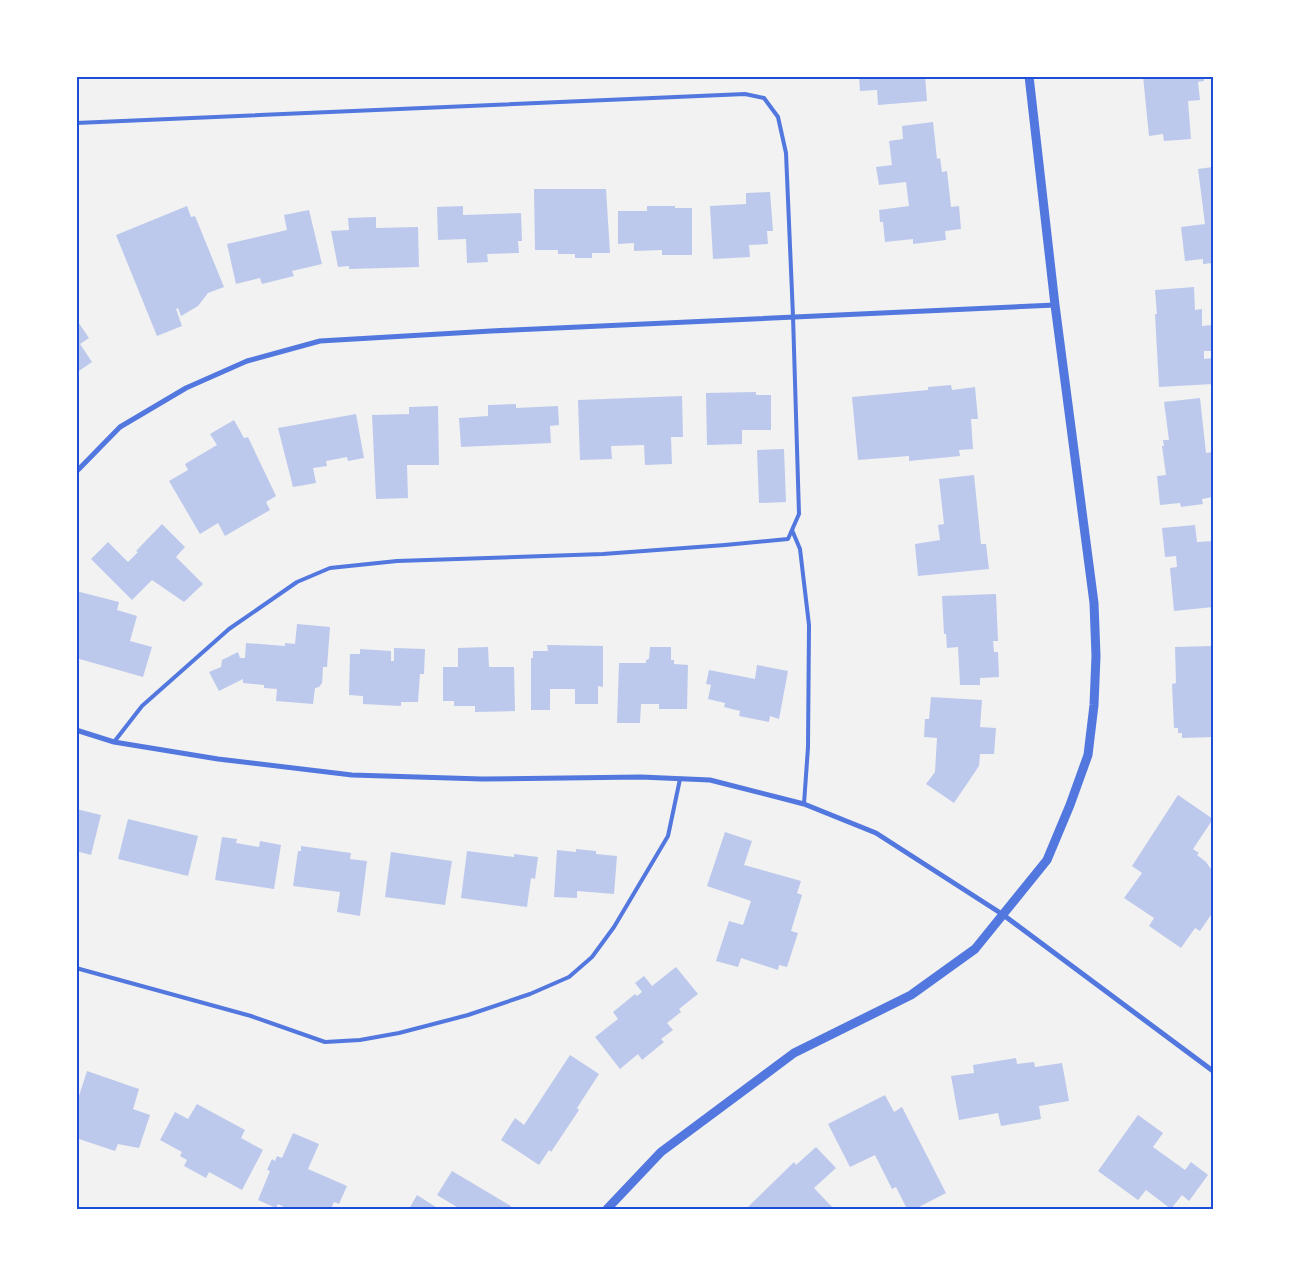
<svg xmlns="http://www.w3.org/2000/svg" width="1289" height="1285" font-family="Karla,sans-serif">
  <rect width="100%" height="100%" fill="#f2f2f2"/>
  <path fill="#bdc9ec" d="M859 76H925L927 101 878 105 877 90 860 91Z
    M1143 76H1204V81L1198 82 1200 100 1188 101 1191 139 1164 141 1163 134 1149 136Z
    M933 122 937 159 940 158 942 172 947 171 951 207 959 206 961 229 945 231 946 240 913 244V239L885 242 883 222H880L879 210 909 206 906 182 879 185 876 167 892 165 889 141 903 139 902 126Z
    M1213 167V263L1203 264V259L1185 261 1181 227 1205 224 1198 169Z
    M534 189H606L610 253H592V258H575V254H558V250H535Z
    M770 192 773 231H767L768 244 749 245 750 257 713 259 710 206 746 204V193Z
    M187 206 191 217 195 216 224 287 208 293 198 306 181 316 178 308 176 309 182 326 157 336 116 235Z
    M463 206V215L521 213 522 241H518L519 253 487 254 488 262 467 263 466 239 438 240 437 207Z
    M647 206H675V208H692V255H662V250L634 251V243L618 244V211H647Z
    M309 210 322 264 292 271 294 276 262 284 260 278 236 284 227 244 287 230 284 215Z
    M376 217V228L418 227 419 267 349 269V266L338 267 331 231 349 230 348 218Z
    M1194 287 1195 310 1202 309V326L1213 325V351H1204V359L1213 358V384L1159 387 1155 314H1157L1155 290Z
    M76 319 89 338 80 344 92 362 76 373Z
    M951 385 952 390 975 387 978 419H971L973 449 959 450 960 456 909 461V456L858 460 852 397 928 390V387Z
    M756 392V395H771V430H742V444L707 445 706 393Z
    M682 396 683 437H671L672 464 645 465 644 445 611 446 612 459 580 460 578 400Z
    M1200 398 1206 453 1213 452V497L1202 499 1203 504 1181 507 1180 503 1160 505 1157 476 1166 475 1162 446H1164L1163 440H1169L1164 402Z
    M516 404V408L558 406 559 425 550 426 551 443 461 447 459 418 488 416V405Z
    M438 406 439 465H407L408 498 376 499 372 415 409 414V407Z
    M356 414 364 458 348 461 347 457 326 461 327 466 313 468 316 483 293 487 278 428Z
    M234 420 244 438 248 437 276 496 266 502 270 510 225 536 218 523 200 534 169 481 188 470 185 464 217 445 210 434Z
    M784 449 786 502 759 503 757 450Z
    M974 475 981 544H986L989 569 918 576 915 544 940 540 938 525 944 524 939 479Z
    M162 524 185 547 176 557 203 584 184 602 152 580 132 600 91 559 108 542 128 562 138 552 136 551Z
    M1195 525 1197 542 1213 541V607L1174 611 1170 568 1177 567 1176 556 1165 557 1162 528Z
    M76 591 119 602 117 610 137 616 130 641 152 647 143 677 76 658Z
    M996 594 998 641H993L994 652H998L999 677 980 678V685H960L958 647 947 648 946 634H944L942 596Z
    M297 624 330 627 327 667H323L322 683 319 687 315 688 313 704 276 701 277 689 264 688V685L243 683V679L219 691 209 672 221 667 222 660 238 652 240 658H245L246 643 285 646V643L295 644Z
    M547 645 603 646V687L598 686V704H575V689H550V710H531V658H533V651H548Z
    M1213 646V737L1182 738V733H1178V728H1174L1172 684 1176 683 1175 647Z
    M488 647 489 667H514L515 711 475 712V706H454V701H443V667H458V648Z
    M650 647H671V660H674V664L688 665 687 709H659V704H641L640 723H617L619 663H646V660L649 659Z
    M394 648 425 649 424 674H420L418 702H401V706L363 704V696L349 695 350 654H360V649L391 651V661H394Z
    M757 665 788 671 779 719 770 716 769 722 739 716 740 711 724 707 725 703 708 699 711 685 706 684 709 670 755 679Z
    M931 697 982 700 980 727 996 728 994 754H980L979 766 954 803 926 784 935 772 937 738 924 737 925 719H929Z
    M1178 795 1213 819 1193 849 1199 853 1197 855 1206 862 1213 872V879L1211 882 1213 884V912L1200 931 1195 928 1181 948 1149 926 1154 918 1124 898 1142 873 1132 866Z
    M76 809 101 815 91 855 76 851Z
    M128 819 198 836 188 876 118 859Z
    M725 832 752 841 744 865 801 881 797 893 802 895 791 931 798 933 787 967 779 965 778 970 741 958 738 967 716 961 729 921 743 925 751 901 707 886Z
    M222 837 237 839 236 843 259 847 260 841 281 845 274 889 215 880Z
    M301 846 351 853 350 859 367 861 360 916 337 912 340 892 293 886 298 851H301Z
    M576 849 596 851V854L617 856 614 894 577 891V898L554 897 557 850 576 852Z
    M467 851 514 857V854L538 857 535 879 531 878 527 907 461 898Z
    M391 852 452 861 445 905 385 897Z
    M676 967 698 994 679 1009 681 1012 667 1023 673 1030 661 1039 664 1042 642 1060 638 1054 620 1069 595 1037 618 1019 613 1012 635 994 637 996 642 992 635 983 644 976 652 986Z
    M570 1055 599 1074 577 1108 579 1110 551 1152 549 1150 539 1165 501 1140 515 1118 524 1125Z
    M1016 1058 1017 1064 1034 1062 1035 1067 1062 1063 1069 1101 1039 1106 1041 1119 1001 1126 998 1113 959 1120 951 1076 974 1073 973 1065Z
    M87 1071 139 1089 133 1109 150 1115 139 1148 118 1144 115 1151 79 1139 76 1147V1095L79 1096Z
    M885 1095 894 1112 902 1107 946 1193 915 1209H907L896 1187 892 1189 875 1155 850 1167 828 1124Z
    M197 1104 245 1130 241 1138 263 1150 242 1190 209 1172 206 1178 184 1166 187 1160 180 1156 182 1152 160 1140 175 1112 188 1119Z
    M1138 1115 1163 1133 1153 1147 1185 1170 1191 1162 1208 1175 1189 1201 1182 1195 1171 1209 1146 1190 1138 1200 1098 1171Z
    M293 1133 319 1144 308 1169 347 1186 339 1204 334 1202 331 1209H288L278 1204 276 1208 258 1200 270 1171 267 1170 272 1159 275 1161 277 1156 282 1158Z
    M816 1147 836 1168 814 1188 834 1209H750L748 1207 794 1162 796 1165Z
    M452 1171 511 1206 509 1209H460L437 1195Z
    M417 1195 439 1209H409Z"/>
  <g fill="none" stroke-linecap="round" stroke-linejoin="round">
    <path stroke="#5277de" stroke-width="4" d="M76 123 745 94 764 98 778 117 786 153 793 316 799 514 788 539 725 545 603 554 397 561 330 568 297 582 229 629 142 706 114 742
      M792 530 800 549 809 625 808 747 804 804
      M76 968 251 1016 325 1042 360 1040 399 1033 468 1015 530 994 569 977 592 957 614 927 668 836 680 779"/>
    <path stroke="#5277de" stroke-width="5" d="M76 472 120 427 186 388 247 361 320 341 491 331 1055 305
      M76 730 114 742 218 759 352 775 482 779 641 777 710 780 804 804 876 833 1002 914 1213 1071"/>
    <path stroke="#5277de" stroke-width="9" d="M607 1209 661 1152 794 1053 911 995 975 949 1047 860 1070 805 1088 755 1094 705 1096 656 1094 603 1055 305 1029 76"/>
  </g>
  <rect width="1289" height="1285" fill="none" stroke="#ffffff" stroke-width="155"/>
  <rect x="78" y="78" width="1134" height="1130" fill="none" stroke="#1d4ed8" stroke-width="2"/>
</svg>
